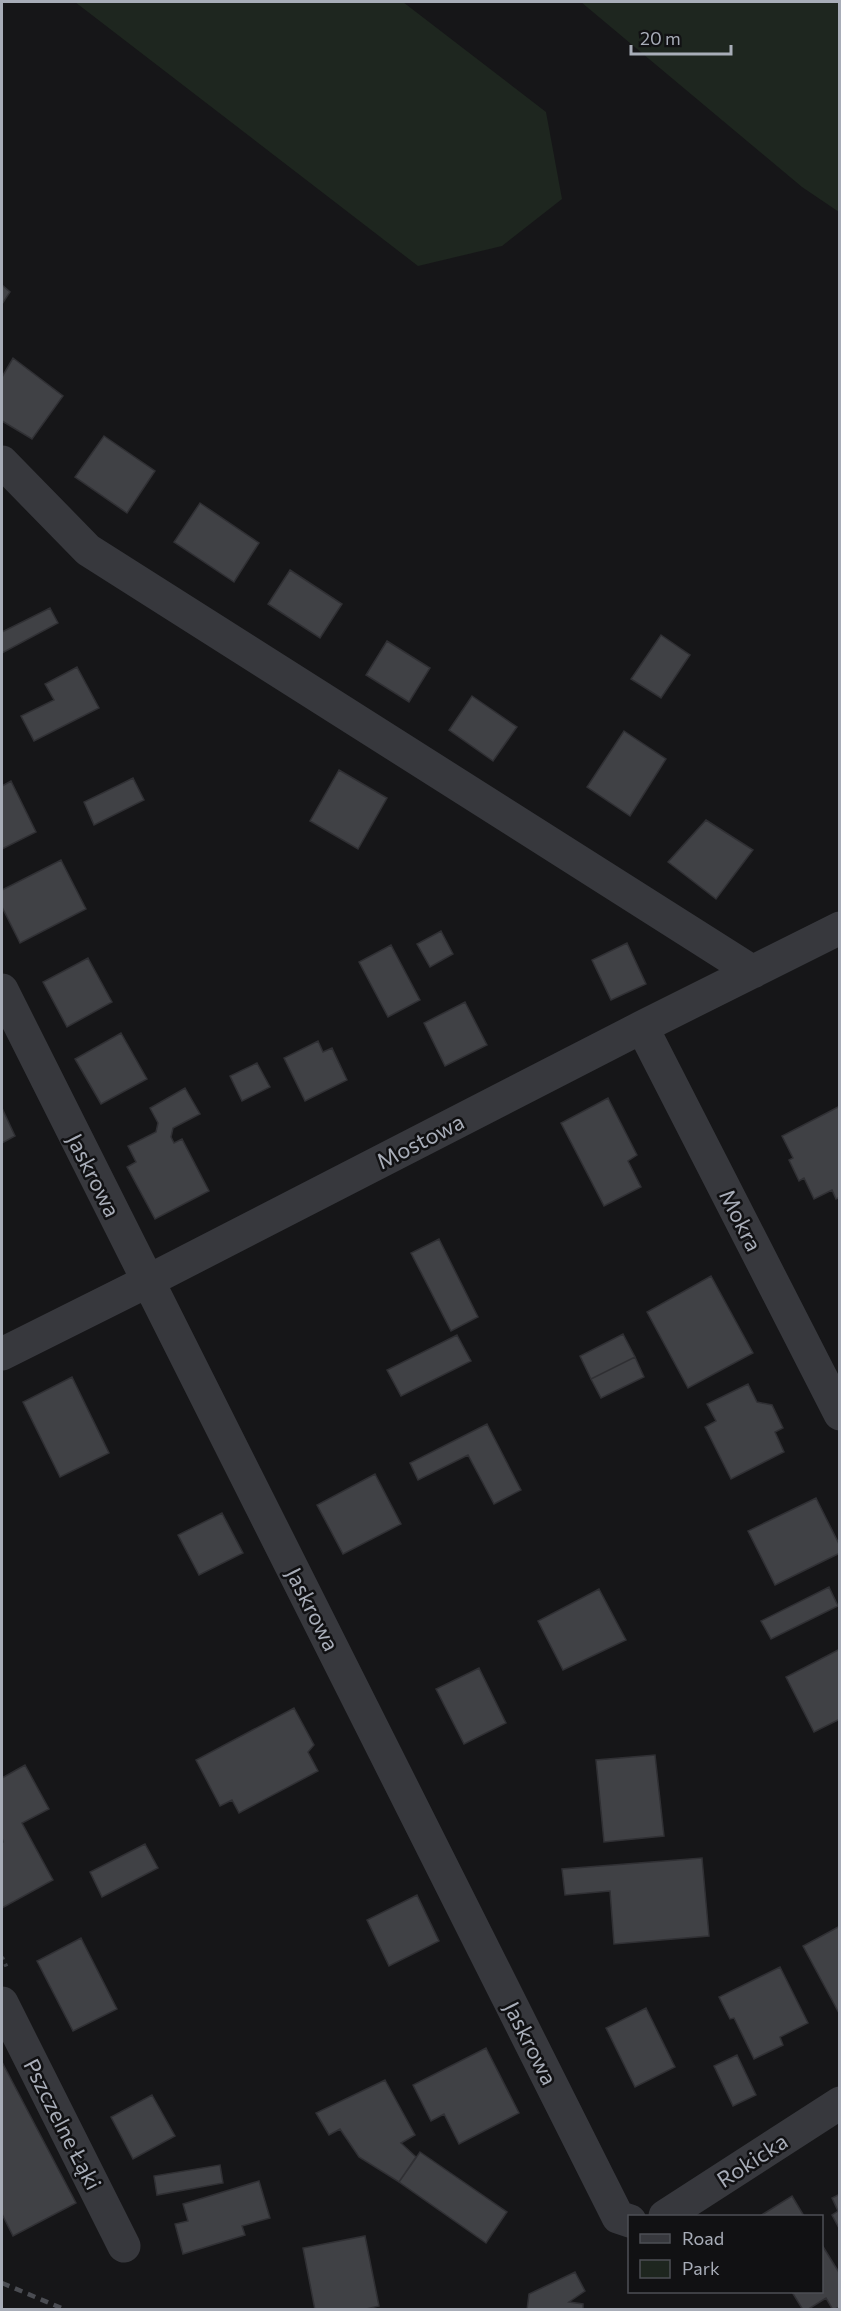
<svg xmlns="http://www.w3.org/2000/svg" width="841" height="2311" font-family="Commissioner,sans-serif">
  <rect width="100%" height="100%" fill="#161618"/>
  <path fill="#1e261f" d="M75 2H403L546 112 562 199 502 246 418 266Z
    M581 2H839V212L802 187Z"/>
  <path fill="#404145" stroke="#303034" stroke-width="1.5" d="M2 285 10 292 2 304Z
    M13 358 63 396 32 439 2 421V377Z
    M104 436 155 471 127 513 75 477Z
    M200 503 259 543 234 582 174 542Z
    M290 570 342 604 320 638 268 604Z
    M50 608 58 623 2 653V632Z
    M661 635 690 655 661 698 631 679Z
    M387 641 430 668 409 702 366 675Z
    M77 667 99 708 34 741 21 716 54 700 45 684Z
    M472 696 517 727 493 761 449 730Z
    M624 731 666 759 630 816 587 787Z
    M339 770 387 798 358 849 310 821Z
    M133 778 144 800 94 825 84 802Z
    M11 781 36 832 2 849V786Z
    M706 820 753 850 716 899 668 862Z
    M61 860 86 909 20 943 2 907V890Z
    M441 931 453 954 430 967 417 944Z
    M627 943 646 984 611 1000 592 960Z
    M391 945 420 1000 388 1017 359 962Z
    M88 958 112 1002 67 1027 43 982Z
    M465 1002 487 1045 445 1066 424 1023Z
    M121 1033 147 1079 101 1104 75 1059Z
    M318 1041 323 1052 332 1048 347 1080 305 1101 284 1058Z
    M257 1063 270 1087 242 1101 230 1076Z
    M185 1088 200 1114 173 1128 171 1137 174 1143 182 1139 209 1191 155 1219 127 1167 136 1162 128 1146 156 1132 158 1123 150 1108Z
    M608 1098 637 1155 628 1161 641 1187 604 1206 561 1123Z
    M840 1106V1197L836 1199 832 1190 814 1199 804 1178 799 1181 789 1160 793 1158 782 1136Z
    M2 1108 15 1136 2 1143Z
    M439 1239 478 1317 451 1331 411 1253Z
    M711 1276 753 1353 688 1388 647 1312Z
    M623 1334 635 1357 591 1379 580 1356Z
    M457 1335 471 1361 401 1396 387 1370Z
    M635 1357 644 1377 601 1398 591 1379Z
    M72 1377 109 1453 60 1477 23 1402Z
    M748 1384 757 1402 772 1405 783 1428 775 1432 784 1452 731 1479 705 1427 716 1421 707 1404Z
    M487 1424 521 1490 494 1504 468 1455 418 1480 410 1463Z
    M375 1474 401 1524 343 1554 317 1505Z
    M816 1498 840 1546V1553L775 1585 748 1531Z
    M222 1513 243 1553 199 1575 178 1535Z
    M829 1587 838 1606 771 1639 761 1621Z
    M599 1589 626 1640 563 1670 538 1621Z
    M840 1649V1719L814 1732 786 1677Z
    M479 1668 506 1723 464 1744 436 1689Z
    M294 1708 314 1745 308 1752 318 1771 239 1813 232 1800 220 1806 196 1760Z
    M655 1755 664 1836 604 1842 596 1760Z
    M25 1765 49 1809 22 1823 53 1880 2 1908V1843L3 1842 2 1838V1778Z
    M145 1844 158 1868 102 1897 90 1872Z
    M702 1858 709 1936 614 1944 610 1891 565 1895 562 1869Z
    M417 1895 439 1941 389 1966 367 1920Z
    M840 1926V2015L803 1946Z
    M81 1938 117 2009 73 2031 37 1961Z
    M780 1967 808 2023 780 2037 783 2045 754 2059 734 2018 730 2019 719 1997Z
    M646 2008 675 2067 635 2087 606 2028Z
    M486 2048 519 2113 459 2144 444 2114 431 2121 413 2085Z
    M737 2055 756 2095 733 2106 714 2066Z
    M2 2062 76 2203 13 2236 2 2214Z
    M385 2080 415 2135 401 2143 416 2157 399 2182 359 2157 340 2129 329 2135 316 2113Z
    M152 2095 175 2136 133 2159 111 2117Z
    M420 2152 507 2212 486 2243 399 2182Z
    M220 2165 223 2183 157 2195 154 2176Z
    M259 2181 270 2218 242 2226 245 2235 183 2254 175 2224 188 2221 183 2204Z
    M840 2194V2230L832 2215 838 2211 832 2198Z
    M792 2196 804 2216H760Z
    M365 2236 379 2306 362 2310H315L303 2248Z
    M822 2245 840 2274V2307L833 2310 826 2298 807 2310H803L792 2292H822Z
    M575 2272 585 2291 569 2302 583 2304V2310H527L529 2294Z"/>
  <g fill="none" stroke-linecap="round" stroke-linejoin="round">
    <path stroke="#3d3f44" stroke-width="4" stroke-dasharray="3 4.5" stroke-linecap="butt" d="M2 1957 8 1970"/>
    <path stroke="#37383d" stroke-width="33" d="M2 462 88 550 753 972
      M2 990 618 2217 630 2221
      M642 1027 840 1414
      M2 1354 148 1281 642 1027 840 928
      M2 2003 124 2246
      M665 2216 840 2103"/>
    <path stroke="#4a4c52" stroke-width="4.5" stroke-dasharray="8 6" stroke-linecap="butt" d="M2 2283 66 2310"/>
  </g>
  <g text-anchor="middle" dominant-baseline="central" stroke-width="5" stroke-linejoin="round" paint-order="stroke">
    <g font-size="22" fill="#a8adb8" stroke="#111113">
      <text transform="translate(420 1141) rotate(-27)">Mostowa</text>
      <text transform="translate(94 1175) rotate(63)">Jaskrowa</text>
      <text transform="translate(741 1220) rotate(63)">Mokra</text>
      <text transform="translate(313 1609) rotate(63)">Jaskrowa</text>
      <text transform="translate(531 2043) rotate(63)">Jaskrowa</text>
      <text transform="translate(63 2124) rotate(63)">Pszczelne Łąki</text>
      <text transform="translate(752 2160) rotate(-33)">Rokicka</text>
    </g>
  </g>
  <rect width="841" height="2311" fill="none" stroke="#a8adb8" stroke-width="6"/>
  <rect x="628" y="2215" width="195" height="78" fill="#111113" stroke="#4d4f55" stroke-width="1.5"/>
  <rect x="640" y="2234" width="30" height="9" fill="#37383d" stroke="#4d4f55" stroke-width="1.5"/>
  <text x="682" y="2245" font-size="18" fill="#a8adb8">Road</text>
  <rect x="640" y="2260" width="30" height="18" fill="#1e261f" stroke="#4d4f55" stroke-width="1.5"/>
  <text x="682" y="2275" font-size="18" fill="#a8adb8">Park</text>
  <path d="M631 45v9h100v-9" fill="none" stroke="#a8adb8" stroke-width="3"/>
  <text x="640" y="45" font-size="18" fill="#a8adb8" stroke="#111113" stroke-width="4.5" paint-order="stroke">20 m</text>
</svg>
